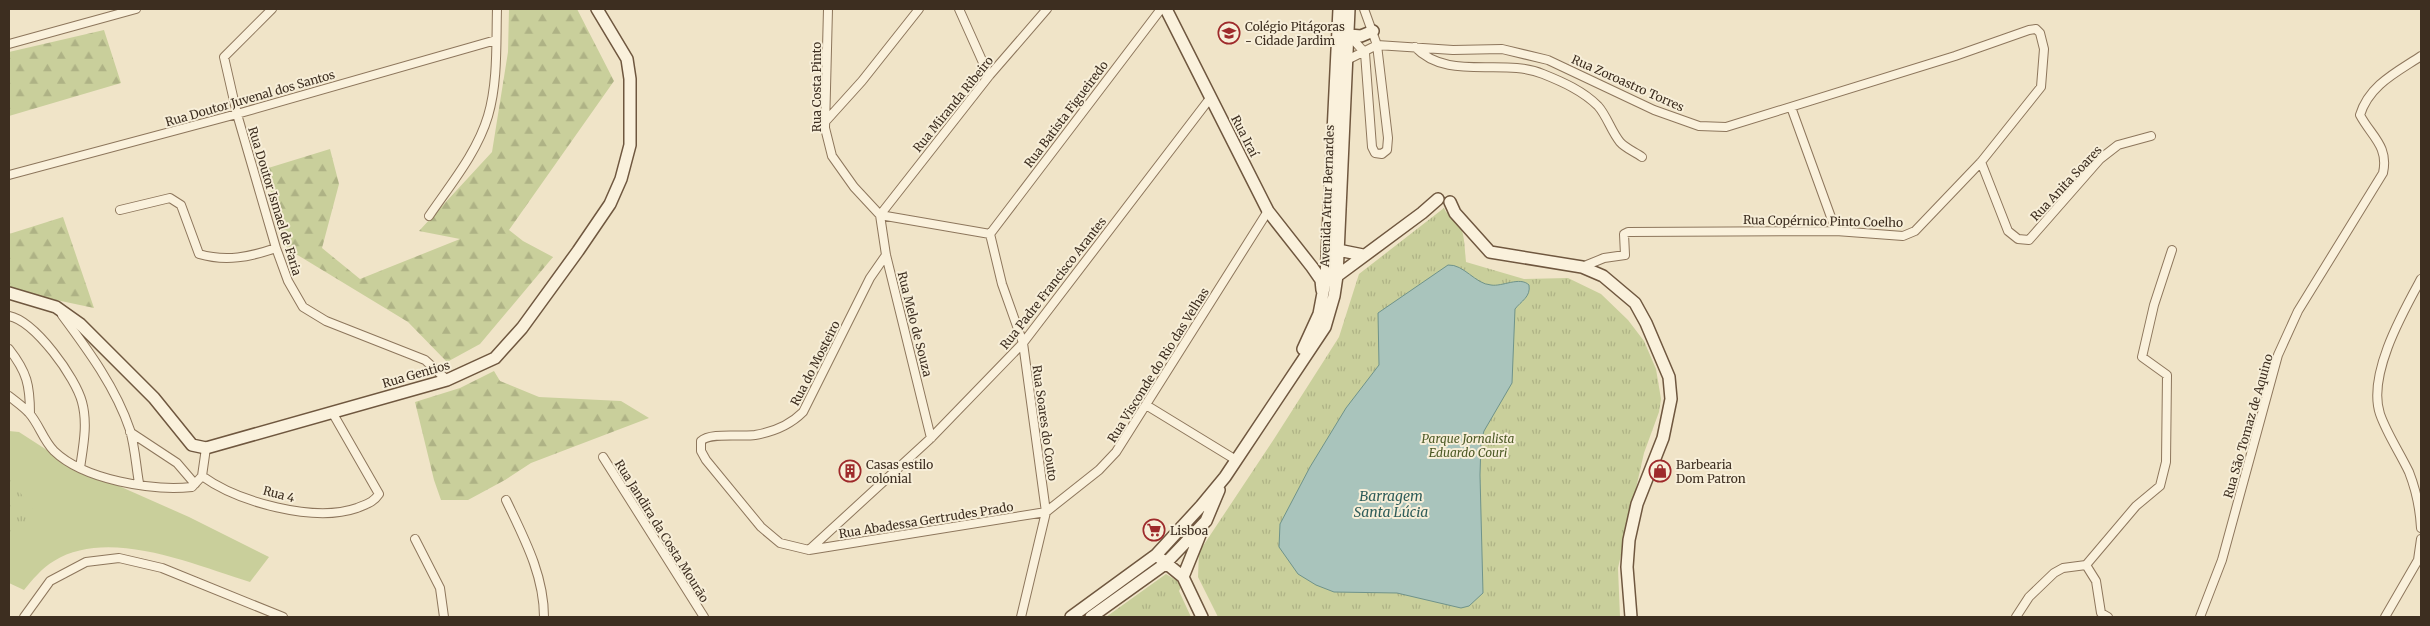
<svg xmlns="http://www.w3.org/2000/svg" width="2430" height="626" font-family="Merriweather,serif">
  <defs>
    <pattern id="forest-firs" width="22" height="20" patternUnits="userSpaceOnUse" patternTransform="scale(1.25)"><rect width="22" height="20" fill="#c9cf9b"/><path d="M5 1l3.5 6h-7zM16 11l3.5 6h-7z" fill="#aeb285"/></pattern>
    <pattern id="park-tufts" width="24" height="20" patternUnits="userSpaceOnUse" patternTransform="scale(1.25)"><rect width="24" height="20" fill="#c9cf9b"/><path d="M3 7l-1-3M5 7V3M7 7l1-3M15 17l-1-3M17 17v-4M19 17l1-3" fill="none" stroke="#aeb285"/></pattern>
  </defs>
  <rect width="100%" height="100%" fill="#f0e4c8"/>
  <path fill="#c9cf9b" d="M9 431 19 432 67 463 189 517 269 557 250 582C194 565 109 527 54 561 42 568 32 580 24 590L9 583Z"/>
  <path fill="url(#forest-firs)" d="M509 9H577L614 81 509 230 523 241 553 257 480 344 447 362 408 322 286 248 265 169 330 149 339 184 322 248 360 279 460 239 419 231 492 152 508 52Z
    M104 30 121 83 9 116V52Z
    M63 217 94 308 9 290V234Z
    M494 371 500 381 539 397 621 401 649 418 531 463 505 480 468 500H441L434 480 415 402 460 388Z"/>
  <path fill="url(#park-tufts)" d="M1444 208 1446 212C1466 221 1464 243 1466 262L1524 279 1568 278 1601 294 1628 320 1644 341 1656 369 1661 399 1659 412 1644 453 1618 568 1620 617H1218L1198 577 1199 552 1274 439 1339 337 1359 274Z
    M9 478 39 517 9 534Z
    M1166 574 1179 582 1181 587 1179 591 1191 617H1106Z"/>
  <path fill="#a9c4bc" stroke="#6f938a" d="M1448 265C1464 264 1475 284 1491 285 1502 287 1520 276 1529 285 1531 297 1521 301 1515 309L1512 383 1484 431 1481 442 1480 475 1483 593 1469 606 1461 608 1397 593 1334 592 1316 585 1298 574 1279 547 1280 524 1310 467 1346 408 1379 365 1378 313Z"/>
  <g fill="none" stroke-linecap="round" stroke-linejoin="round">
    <g stroke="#8d765c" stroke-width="10">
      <path id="street" d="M272 9 224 57 237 114 276 248 288 281 303 307 326 321 425 360 447 380
        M828 9 825 128 832 156 854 187 880 215 990 234
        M959 9 989 76
        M1349 35 1365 53 1372 147 1375 153 1382 154 1387 150 1388 138 1377 45 1364 9
        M9 44 136 9
        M1415 47C1448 82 1503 57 1543 74 1563 82 1583 91 1598 106 1607 116 1611 131 1620 142 1625 148 1635 152 1642 157
        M1347 60 1377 45 1453 50 1502 49 1548 60 1654 110 1699 126 1726 127 1955 56 2029 30 2036 29 2040 33 2044 49 2041 87 1981 162 1915 231 1903 236 1836 231 1628 232 1624 234 1625 255 1604 258 1582 267
        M1791 107 1836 231
        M825 122 862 81 919 9
        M1981 162 2008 231 2018 239 2029 240 2100 159 2118 145 2151 136
        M9 175 237 114 496 40
        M120 210 170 198 181 205 199 254C226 262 250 257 276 248
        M429 216C450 185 477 153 488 116 498 82 496 44 497 9
        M990 234 1002 284 1023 343 1046 512 1021 617
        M990 234 1161 9
        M886 255 870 278 803 412C790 425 773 432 755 435 741 437 710 432 701 441V451L706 460 761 527 780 543 809 550 1046 512 1099 470 1116 452 1268 211
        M2421 279C2403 312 2367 375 2380 414 2387 434 2400 453 2409 472 2416 490 2420 509 2421 528
        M62 315C88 350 116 388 130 430 135 447 136 466 139 483
        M9 316C35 321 76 378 82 402 88 424 83 447 80 468
        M9 349C27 372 30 385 30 414
        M9 396C15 401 24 407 29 413 39 424 43 440 54 451 84 480 152 491 192 487L202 476
        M1146 405 1236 460
        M130 432 177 463 195 484
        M931 438 886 255 880 215 989 76 1047 9
        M206 448 202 476C238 502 314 523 357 508 366 504 373 503 379 494L332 412
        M603 457 704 617
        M506 500C524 538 544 575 544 617
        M415 539 440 588 444 617
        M809 550 931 438 1023 343 1211 97
        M2086 565 2136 506 2160 486 2166 462 2167 375 2142 357 2154 305 2172 250
        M2086 565 2096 581 2101 613 2108 617
        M24 617 50 581 86 562 119 558 162 568 283 617
        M2016 617 2029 597 2054 573 2063 568 2086 565
        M2200 617 2222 560 2278 355 2298 311 2383 173C2389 146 2371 136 2360 115 2369 85 2397 72 2421 56
        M2385 617 2418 560 2421 539"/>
    </g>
    <g stroke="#6f573f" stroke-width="14">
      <path id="secondary" d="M1166 9 1268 211 1312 267 1321 280 1322 290
        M1349 35 1361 36 1373 31
        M1450 202 1455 213 1490 252 1582 267 1603 276 1635 303 1646 323 1669 377 1671 399 1663 438 1637 504 1629 540 1627 567 1631 617
        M1338 250 1363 255
        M1337 276 1422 213 1438 199
        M9 293 56 307 80 324 154 398 192 445 206 448 447 380 495 358 522 328 578 251 610 204 621 179 630 145V79L627 59 597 9
        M1303 349 1319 314 1326 277 1339 9
        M1161 559 1183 577 1202 617
        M1183 577 1202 530
        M1071 617 1156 555 1201 506 1225 477 1325 327 1334 296 1337 276 1349 9
        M1091 617 1165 564 1206 521 1219 490"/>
    </g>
    <use href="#street" stroke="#faf1dc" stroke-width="8"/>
    <use href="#secondary" stroke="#faf1dc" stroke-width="11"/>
  </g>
  <defs>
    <g id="school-ring" transform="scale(1.125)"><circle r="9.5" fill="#f7eed8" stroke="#9e2a2b" stroke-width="1.5"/><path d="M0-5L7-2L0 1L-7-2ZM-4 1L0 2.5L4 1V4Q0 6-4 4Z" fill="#9e2a2b"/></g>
    <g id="building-ring" transform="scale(1.125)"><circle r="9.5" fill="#f7eed8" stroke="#9e2a2b" stroke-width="1.5"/><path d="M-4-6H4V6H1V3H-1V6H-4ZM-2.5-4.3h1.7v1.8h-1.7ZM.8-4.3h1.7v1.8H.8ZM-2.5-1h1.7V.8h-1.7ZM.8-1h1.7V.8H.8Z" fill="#9e2a2b"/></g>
    <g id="shop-ring" transform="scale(1.125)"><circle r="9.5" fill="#f7eed8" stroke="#9e2a2b" stroke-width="1.5"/><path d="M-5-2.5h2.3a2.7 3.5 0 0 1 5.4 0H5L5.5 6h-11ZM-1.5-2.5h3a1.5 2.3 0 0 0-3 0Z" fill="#9e2a2b"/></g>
    <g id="supermarket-ring" transform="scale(1.125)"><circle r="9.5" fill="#f7eed8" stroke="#9e2a2b" stroke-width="1.5"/><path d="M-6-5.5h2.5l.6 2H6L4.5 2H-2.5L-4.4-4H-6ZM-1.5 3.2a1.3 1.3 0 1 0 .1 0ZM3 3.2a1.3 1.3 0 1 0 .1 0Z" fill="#9e2a2b"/></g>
  </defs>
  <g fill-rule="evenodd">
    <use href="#school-ring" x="1229" y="33"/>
    <use href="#building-ring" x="850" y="471"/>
    <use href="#shop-ring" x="1660" y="471"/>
    <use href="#supermarket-ring" x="1154" y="530"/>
  </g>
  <g text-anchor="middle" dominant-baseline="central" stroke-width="4" stroke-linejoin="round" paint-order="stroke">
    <g font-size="12" fill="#3d2e20" stroke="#f7eed8" text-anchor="start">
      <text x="1245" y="26">Colégio Pitágoras<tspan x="1245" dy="14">- Cidade Jardim</tspan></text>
      <text x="866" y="464">Casas estilo<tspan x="866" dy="14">colonial</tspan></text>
      <text x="1676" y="464">Barbearia<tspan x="1676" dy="14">Dom Patron</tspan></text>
      <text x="1170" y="530">Lisboa</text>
    </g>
    <g font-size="12" fill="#3d2e20" stroke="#f7eed8">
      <text transform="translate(1628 83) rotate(24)">Rua Zoroastro Torres</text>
      <text transform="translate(816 87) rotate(-90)">Rua Costa Pinto</text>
      <text transform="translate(250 98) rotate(-16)">Rua Doutor Juvenal dos Santos</text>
      <text transform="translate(953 104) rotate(-51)">Rua Miranda Ribeiro</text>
      <text transform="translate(1066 114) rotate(-53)">Rua Batista Figueiredo</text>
      <text transform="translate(1245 136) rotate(63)">Rua Iraí</text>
      <text transform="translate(2066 183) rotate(-47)">Rua Anita Soares</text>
      <text transform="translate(1327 196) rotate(-88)">Avenida Artur Bernardes</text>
      <text transform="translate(275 201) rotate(73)">Rua Doutor Ismael de Faria</text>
      <text transform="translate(1823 221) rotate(1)">Rua Copérnico Pinto Coelho</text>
      <text transform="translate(1053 283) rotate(-52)">Rua Padre Francisco Arantes</text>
      <text transform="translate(915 324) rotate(76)">Rua Melo de Souza</text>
      <text transform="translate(815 363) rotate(-63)">Rua do Mosteiro</text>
      <text transform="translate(1158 365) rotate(-58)">Rua Visconde do Rio das Velhas</text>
      <text transform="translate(416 374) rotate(-16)">Rua Gentios</text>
      <text transform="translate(1045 423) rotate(82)">Rua Soares do Couto</text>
      <text transform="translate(2248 426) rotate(-74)">Rua São Tomaz de Aquino</text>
      <text transform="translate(279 494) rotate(15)">Rua 4</text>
      <text transform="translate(926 520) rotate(-9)">Rua Abadessa Gertrudes Prado</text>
      <text transform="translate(662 531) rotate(58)">Rua Jandira da Costa Mourão</text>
    </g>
    <g font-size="12" font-style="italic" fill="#4d5a26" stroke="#f7eed8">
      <text x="1468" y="438">Parque Jornalista<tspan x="1468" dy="14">Eduardo Couri</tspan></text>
    </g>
    <g font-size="14" font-style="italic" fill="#2f5d5a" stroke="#f7eed8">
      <text x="1391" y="496">Barragem<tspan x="1391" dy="16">Santa Lúcia</tspan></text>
    </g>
  </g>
  <rect width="2430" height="626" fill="none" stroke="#3d2e20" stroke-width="20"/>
</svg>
